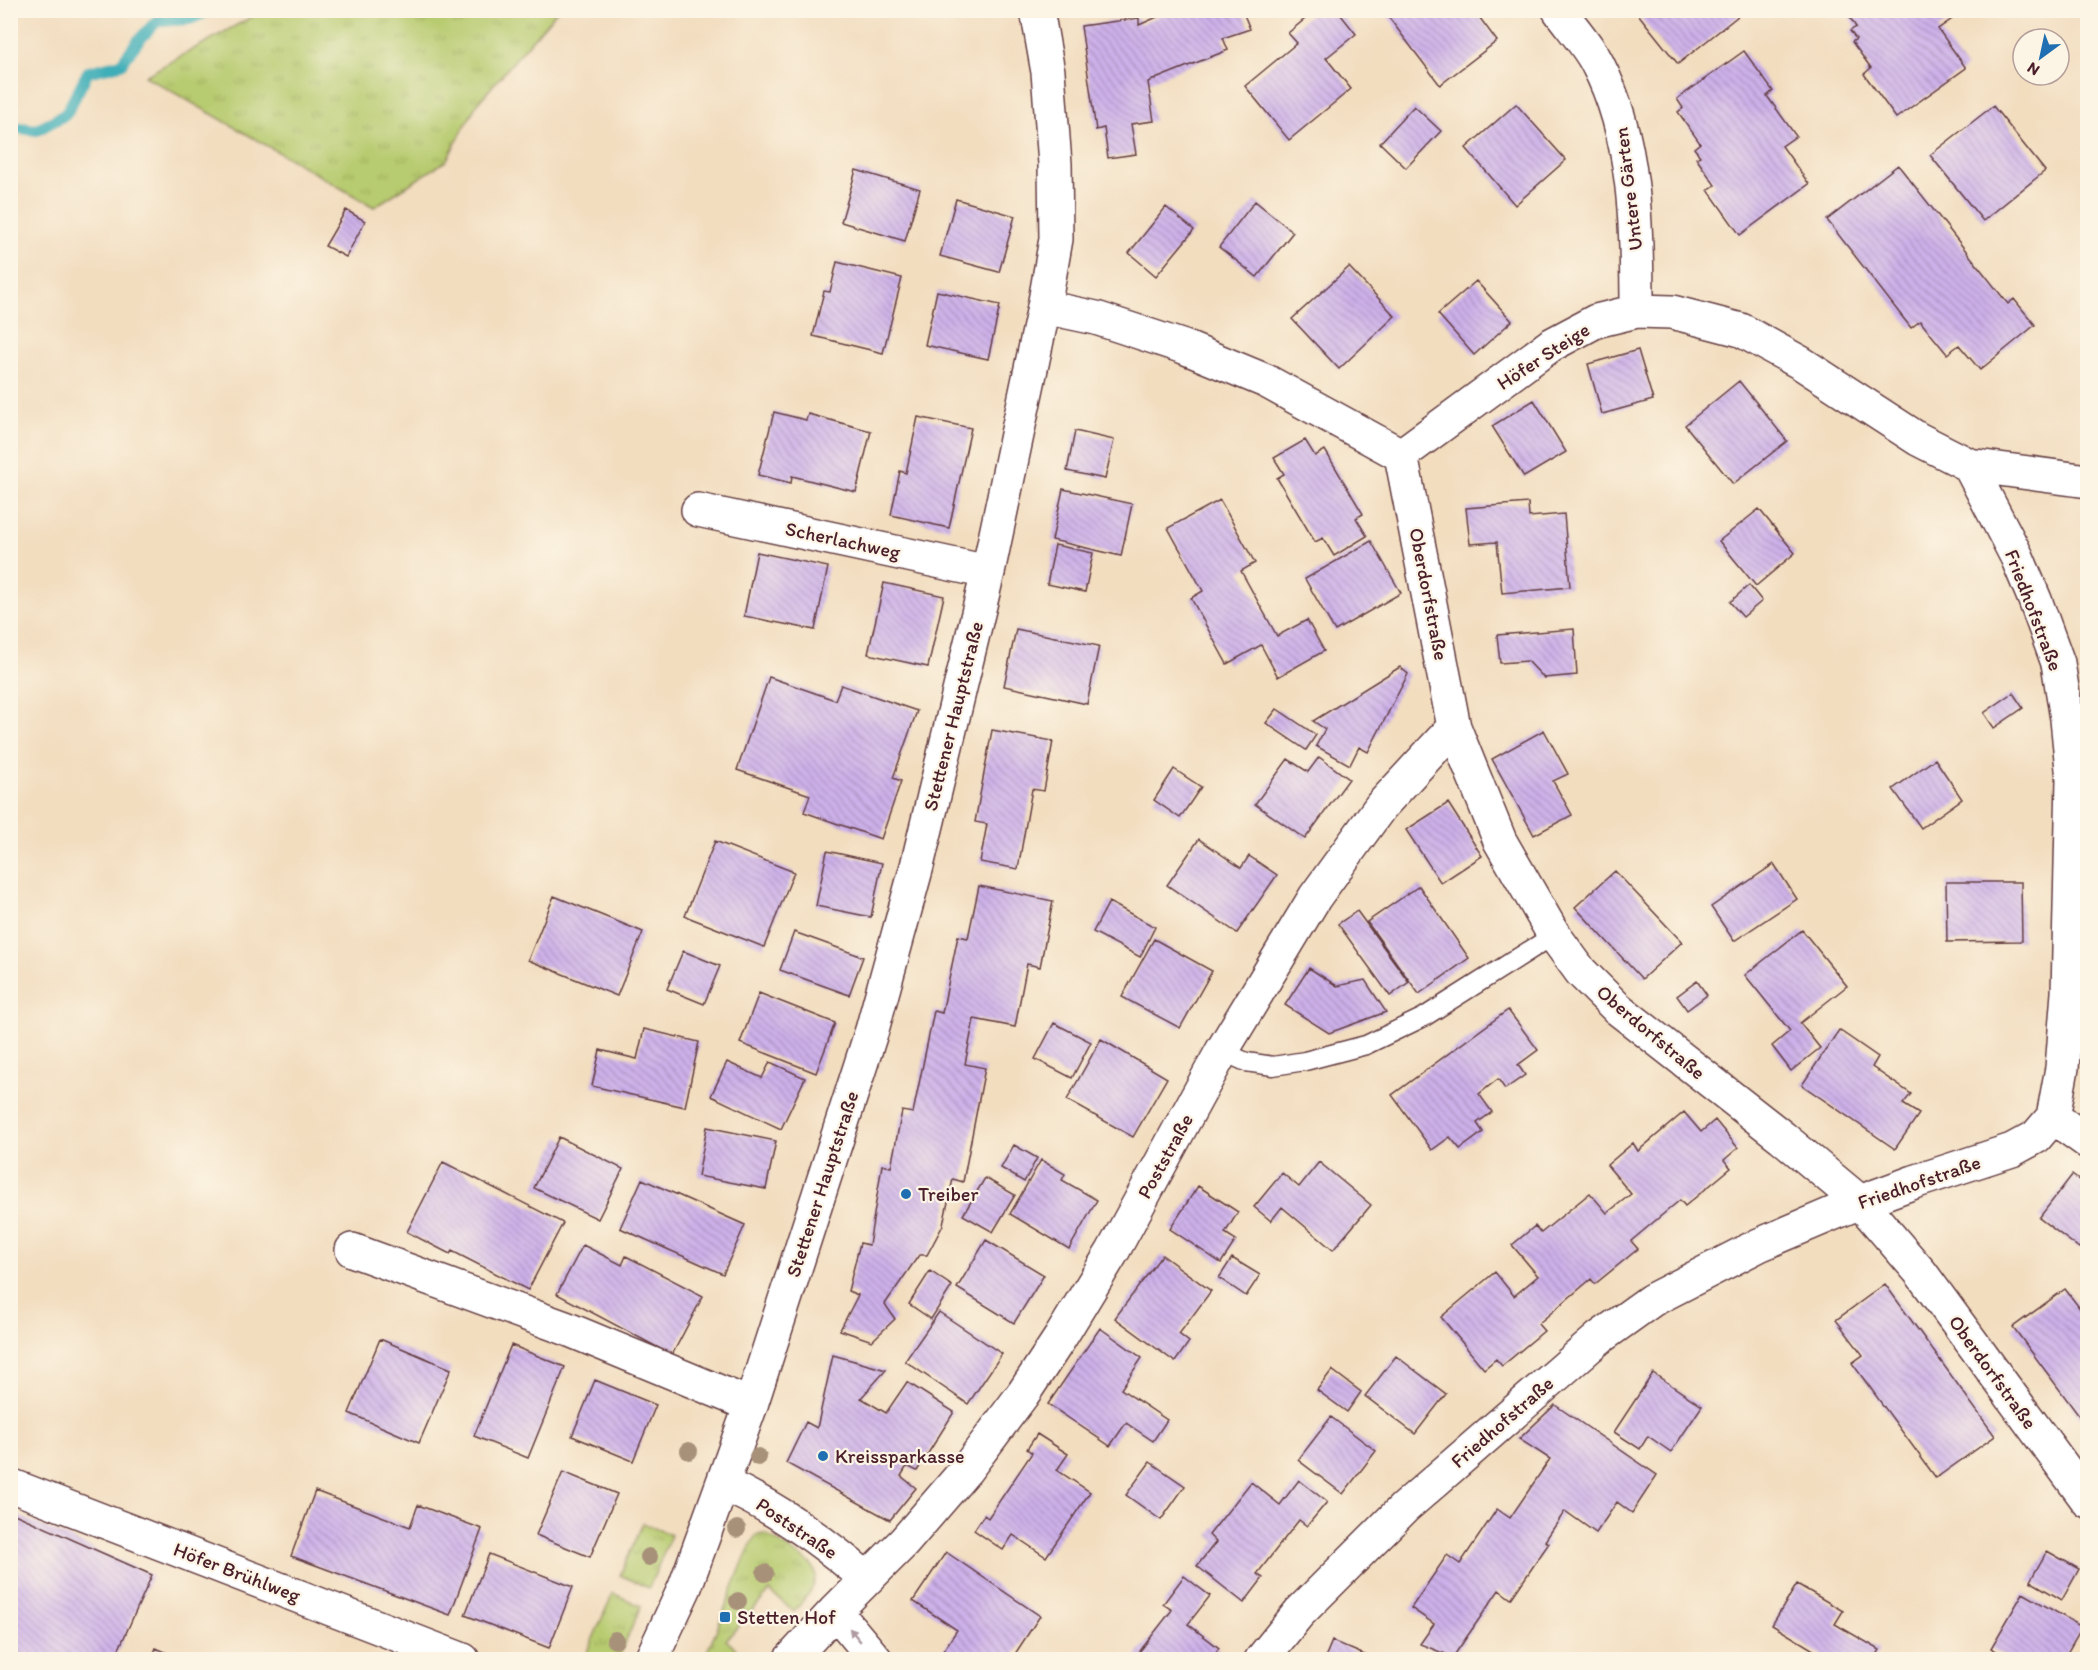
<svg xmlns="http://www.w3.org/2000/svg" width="2098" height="1670" font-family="Itim,sans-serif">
  <defs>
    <pattern id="grass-tufts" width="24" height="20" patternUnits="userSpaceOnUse" patternTransform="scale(1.5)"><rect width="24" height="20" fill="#b7cb6f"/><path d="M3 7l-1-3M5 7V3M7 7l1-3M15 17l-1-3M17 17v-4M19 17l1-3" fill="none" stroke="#9fae60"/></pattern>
    <pattern id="building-back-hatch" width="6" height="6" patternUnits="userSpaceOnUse" patternTransform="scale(1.5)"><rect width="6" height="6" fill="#cdb1ea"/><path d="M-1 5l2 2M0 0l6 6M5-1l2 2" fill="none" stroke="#a88fbe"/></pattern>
  </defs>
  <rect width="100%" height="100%" fill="#fcf5e5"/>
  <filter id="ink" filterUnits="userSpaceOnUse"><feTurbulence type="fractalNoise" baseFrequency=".0167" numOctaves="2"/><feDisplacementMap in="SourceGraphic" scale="12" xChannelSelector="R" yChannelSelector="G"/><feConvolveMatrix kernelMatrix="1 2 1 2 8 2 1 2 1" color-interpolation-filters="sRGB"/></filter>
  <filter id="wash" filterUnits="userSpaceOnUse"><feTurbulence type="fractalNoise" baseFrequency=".008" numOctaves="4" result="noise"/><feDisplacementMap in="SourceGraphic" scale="24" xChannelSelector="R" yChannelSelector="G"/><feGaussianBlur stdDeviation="1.35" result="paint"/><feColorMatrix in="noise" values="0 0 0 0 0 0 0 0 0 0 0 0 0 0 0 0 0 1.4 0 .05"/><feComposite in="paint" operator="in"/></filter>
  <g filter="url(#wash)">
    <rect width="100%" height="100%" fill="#f2ddbf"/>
    <path fill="url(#grass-tufts)" stroke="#80754d" stroke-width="1.5" d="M262 11V10L557 11 477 104 446 161 374 207 145 76Z
      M643 1523 671 1535 649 1588 620 1575Z
      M766 1534 811 1564 816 1575 814 1584 810 1592 794 1612 770 1591 726 1640 747 1659H703C725 1619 734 1574 756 1535Z
      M613 1593 641 1606 619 1657 618 1659H584Z"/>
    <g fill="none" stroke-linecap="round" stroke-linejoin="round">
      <path stroke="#3cadb7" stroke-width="12" d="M10 127 37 130 66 114 88 72 121 64 138 41 157 21 190 19 210 10"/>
    </g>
    <g id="blocks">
      <path fill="url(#building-back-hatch)" d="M839 10H863V12L839 15Z
        M1173 10H1242L1250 29 1223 38 1228 50 1148 82 1154 121 1131 124 1136 154 1108 158 1104 128 1096 130 1081 26 1139 18V25Z
        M1316 10H1337L1356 34 1326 58 1351 89 1289 140 1245 86 1297 43 1288 33Z
        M1383 10H1474L1497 41 1440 85Z
        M1641 10H1741L1743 12 1678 64 1638 14Z
        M1845 10H1945L1952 19 1938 29 1966 68 1896 118 1864 74 1871 68 1852 42 1856 39 1850 31 1856 27Z
        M1744 51 1773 91 1767 96 1796 136 1782 146 1809 184 1740 235 1708 190 1715 185 1696 158 1700 156 1694 148 1700 143 1678 112 1683 108 1677 99Z
        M1516 104 1566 160 1515 205 1466 148Z
        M1414 106 1441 131 1406 168 1380 143Z
        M1993 106 2045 171 1983 221 1930 155Z
        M1898 165 2008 304 2014 299 2035 325 1980 370 1959 345 1947 354 1920 321 1911 328 1827 220Z
        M856 170 920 189 905 241 841 222Z
        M956 199 1015 216 999 272 940 256Z
        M1255 201 1293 232 1257 277 1219 247Z
        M1166 207 1194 230 1156 276 1129 253Z
        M346 210 365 221 346 257 325 246Z
        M837 262 902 278 883 353 813 336 824 291 830 292Z
        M1349 267 1395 316 1339 369 1292 319Z
        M1476 281 1512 321 1474 355 1438 314Z
        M937 291 1000 305 988 359 925 345Z
        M1638 350 1653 400 1602 414 1588 364Z
        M1739 381 1787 441 1733 484 1685 425Z
        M1534 400 1566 452 1524 477 1492 426Z
        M774 412 806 420 808 414 871 431 856 492 792 476 791 483 758 475Z
        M918 417 971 428 949 528 891 515 900 471 906 473Z
        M1075 431 1114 440 1105 479 1067 471Z
        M1305 440 1315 456 1325 450 1363 514 1356 518 1367 536 1334 556 1323 538 1315 542 1277 478 1284 474 1274 458Z
        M1063 489 1132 504 1121 556 1052 540Z
        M1220 500 1255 563 1241 571 1277 636 1307 620 1324 651 1278 677 1261 645 1227 664 1191 598 1203 591 1168 528Z
        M1528 503 1529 517 1564 514 1570 587 1502 593 1497 542 1470 544 1466 508Z
        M1759 509 1795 553 1756 586 1719 541Z
        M1371 541 1401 593 1335 631 1305 579Z
        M1055 545 1093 553 1085 592 1047 584Z
        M757 552 828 567 815 630 744 616Z
        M884 583 944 596 928 667 868 654Z
        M1749 585 1762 601 1743 617 1730 602Z
        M1016 629 1099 646 1087 704 1004 686Z
        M1574 629 1577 675 1544 678 1528 661 1500 663 1497 635Z
        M1400 667 1408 674 1368 752 1359 747 1350 765 1316 746 1325 729 1313 721Z
        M769 677 835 700 841 685 917 711 893 778 901 781 881 839 804 812 810 795 737 770Z
        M2013 693 2023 708 1994 728 1984 713Z
        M1277 709 1316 735 1306 750 1266 723Z
        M992 730 1053 741 1044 791 1032 789 1018 869 980 862 987 824 975 822Z
        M1544 730 1568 774 1553 781 1572 815 1534 835 1492 759Z
        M1319 757 1349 779 1305 839 1255 804 1288 759 1308 772Z
        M1935 759 1962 799 1921 828 1893 789Z
        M1174 769 1201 787 1180 818 1154 800Z
        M1448 803 1482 856 1441 883 1406 830Z
        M1199 839 1241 868 1249 856 1277 875 1237 933 1167 885Z
        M715 841 794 872 764 947 685 916Z
        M827 851 882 863 871 917 816 906Z
        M1774 864 1797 899 1734 941 1711 907Z
        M1615 871 1682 942 1642 979 1575 907Z
        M1946 882H2021L2022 941 1947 942Z
        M979 886 1053 901 1040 967 1027 964 1015 1027 974 1019 965 1064 985 1068 963 1182 953 1179 943 1225 927 1255H919L885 1304 895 1319 872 1341 840 1330 858 1295 848 1291 860 1243 869 1245 882 1165 891 1167 902 1111 913 1113 934 1011 942 1013 958 936 968 938Z
        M1419 886 1469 958 1419 994 1367 922Z
        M554 896 643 932 617 996 528 960Z
        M1109 902 1155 927 1140 957 1093 932Z
        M1357 911 1409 982 1390 996 1338 924Z
        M1802 930 1847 986 1800 1023 1820 1048 1791 1071 1772 1046 1790 1031 1745 975Z
        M794 932 863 957 849 995 780 970Z
        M1154 939 1212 971 1180 1028 1122 997Z
        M683 951 720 966 704 1004 667 989Z
        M1309 968 1337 986 1365 980 1386 1012 1329 1033 1285 1005Z
        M1697 981 1707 995 1687 1010 1677 996Z
        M759 993 835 1023 816 1073 740 1043Z
        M1508 1010 1538 1050 1518 1065 1525 1075 1505 1089 1498 1079 1479 1094 1492 1112 1477 1123 1483 1132 1460 1149 1450 1137 1432 1150 1392 1095Z
        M1054 1023 1091 1042 1072 1078 1035 1059Z
        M644 1029 699 1042 685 1107 592 1086 600 1050 637 1059Z
        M1839 1030 1878 1057 1872 1067 1911 1094 1903 1104 1919 1114 1895 1149 1802 1085Z
        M1101 1039 1167 1078 1133 1137 1067 1100Z
        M727 1062 762 1078 770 1062 805 1078 781 1129 711 1096Z
        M1684 1112 1701 1132 1715 1120 1738 1148 1724 1160 1731 1168 1685 1206 1680 1200 1631 1241 1638 1249 1595 1284 1591 1279 1538 1324 1544 1331 1502 1366 1496 1359 1484 1369 1441 1317 1495 1272 1514 1296 1538 1276 1512 1245 1535 1226 1541 1233 1590 1193 1607 1213 1631 1194 1607 1165 1633 1143 1638 1151Z
        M707 1127 776 1141 766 1189 698 1176Z
        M559 1137 623 1169 598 1219 534 1188Z
        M1014 1145 1037 1158 1024 1182 1001 1168Z
        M1041 1160 1065 1174 1062 1180 1097 1200 1069 1249 1010 1214Z
        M443 1162 563 1223 528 1290 452 1251 450 1254 407 1232Z
        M1319 1162 1371 1205 1333 1250 1282 1207 1271 1221 1254 1207 1282 1173 1299 1187Z
        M2072 1175 2088 1187V1237L2079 1248 2039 1218Z
        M985 1178 1015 1195 993 1232 963 1215Z
        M642 1179 745 1225 723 1274 620 1228Z
        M1198 1186 1238 1212 1225 1233 1236 1240 1221 1263 1170 1229Z
        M986 1240 1044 1275 1014 1323 957 1288Z
        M583 1245 622 1265 626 1256 703 1296 672 1355 557 1294Z
        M1162 1255 1211 1291 1179 1334 1189 1342 1175 1362 1115 1318Z
        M1232 1258 1260 1275 1246 1296 1219 1278Z
        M930 1271 952 1286 931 1319 909 1304Z
        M1885 1284 1995 1436 1936 1478 1852 1363 1863 1355 1836 1320Z
        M2065 1289 2088 1319V1428L2013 1327Z
        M939 1312 1002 1354 968 1404 905 1361Z
        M1100 1328 1142 1358 1121 1389 1167 1420 1153 1441 1126 1423 1110 1446 1048 1404Z
        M380 1339 451 1369 419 1443 349 1413Z
        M511 1345 565 1367 528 1458 474 1436Z
        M833 1355 886 1370 861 1398 886 1413 907 1382 954 1412 917 1471 907 1466 901 1476 916 1488 890 1520 786 1463 806 1422 817 1428Z
        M1396 1356 1446 1394 1415 1434 1365 1396Z
        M1332 1370 1361 1392 1347 1412 1317 1390Z
        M1653 1373 1702 1406 1671 1452 1648 1436 1640 1449 1614 1432Z
        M595 1380 656 1405 633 1461 572 1436Z
        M1555 1405 1657 1475 1632 1513 1617 1502 1596 1533 1565 1511 1545 1541 1549 1543 1511 1599 1499 1590 1453 1657 1420 1644 1434 1624 1411 1608 1447 1555 1460 1564 1497 1509 1510 1518 1550 1459 1519 1439Z
        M1331 1417 1376 1451 1343 1494 1298 1460Z
        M1037 1434 1068 1454 1057 1470 1090 1492 1046 1557 1013 1535 1003 1550 974 1530 984 1515 988 1518 1032 1453 1027 1449Z
        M1150 1462 1185 1486 1161 1520 1126 1495Z
        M563 1472 617 1494 590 1557 536 1535Z
        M1299 1480 1327 1502 1307 1526 1299 1520 1257 1574 1263 1578 1244 1603 1197 1566 1216 1542 1209 1535 1251 1482 1280 1505Z
        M315 1491 410 1527 418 1505 482 1529 450 1615 291 1556Z
        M10 1512 152 1575 114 1660H10Z
        M2047 1551 2079 1569 2062 1600 2030 1581Z
        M946 1552 1040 1616 1011 1660H937L957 1630 913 1601Z
        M489 1554 573 1587 549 1648 465 1615Z
        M1184 1576 1210 1596 1188 1624 1219 1648 1210 1660H1133L1172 1610 1163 1604Z
        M1797 1584 1843 1611 1835 1624 1880 1650 1874 1660H1830L1772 1625Z
        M2023 1593 2082 1627 2063 1660H2012L1991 1648Z
        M1332 1641 1367 1656 1376 1660H1324Z
        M156 1648 184 1660H151Z"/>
    </g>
  </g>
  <g filter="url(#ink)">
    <use href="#blocks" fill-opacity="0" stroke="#633c41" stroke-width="1.5"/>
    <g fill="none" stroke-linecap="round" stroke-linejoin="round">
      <g stroke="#633c41" stroke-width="21">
        <path id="service" d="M1222 1051 1246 1062 1273 1066 1305 1061 1366 1045 1424 1017 1554 935"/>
      </g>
      <g stroke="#633c41" stroke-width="36">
        <path id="minor" d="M1559 10C1571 27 1587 44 1597 63 1636 137 1637 229 1637 311
          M1044 307 1096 318 1184 347 1266 381 1401 455 1551 345 1596 321 1637 311 1672 312 1741 330 1801 363 1918 439 1969 465 2088 481
          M1401 455 1454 727 1500 841 1554 935 1581 972 1617 1008 1782 1137 1860 1202 1921 1273 2088 1501
          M698 510 988 572
          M2053 1117 2088 1142
          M352 1250 565 1328 751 1405
          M723 1484C776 1507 823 1541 867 1579
          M10 1485 463 1660
          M835 1611 876 1660
          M790 1660 835 1611 904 1542 966 1470 1023 1394 1060 1338 1113 1251 1222 1051 1315 897 1381 806 1454 727
          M1261 1660 1299 1613 1404 1508 1599 1338 1652 1300 1759 1245 1860 1202 1914 1182 2012 1150 2036 1137 2053 1117 2062 1068 2068 993 2073 779 2067 719 2058 663 2035 600 2017 557 1969 465"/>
      </g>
      <g stroke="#633c41" stroke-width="36">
        <path id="tertiary" d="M651 1660 685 1587 751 1405 872 1030 917 866 988 572 1044 307 1056 239 1055 164 1048 72 1037 10"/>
      </g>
      <use href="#service" stroke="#fff" stroke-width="18"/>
      <use href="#minor" stroke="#fff" stroke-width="33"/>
      <use href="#tertiary" stroke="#fff" stroke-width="33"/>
    </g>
    <g fill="#a89179">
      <circle cx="689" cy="1451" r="9"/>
      <circle cx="758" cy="1457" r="9"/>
      <circle cx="737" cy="1529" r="9"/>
      <circle cx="649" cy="1557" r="9"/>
      <circle cx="765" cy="1573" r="9"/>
      <circle cx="738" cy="1601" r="9"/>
      <circle cx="615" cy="1640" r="9"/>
    </g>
    <defs><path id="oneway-solid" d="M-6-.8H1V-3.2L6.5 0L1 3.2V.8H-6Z" transform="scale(1.5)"/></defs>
    <use fill="#ae9aa0" href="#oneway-solid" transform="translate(855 1635) rotate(-130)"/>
  </g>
  <g fill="#1f6fb2" stroke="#fcf5e5" stroke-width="2">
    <circle cx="906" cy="1194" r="6"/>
    <circle cx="823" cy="1456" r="6"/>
    <rect x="719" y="1611" width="12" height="12" rx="3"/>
  </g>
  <g text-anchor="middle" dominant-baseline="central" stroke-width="4.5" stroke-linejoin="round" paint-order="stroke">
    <g font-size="20" fill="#4a1f2b" stroke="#fcf5e5">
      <text transform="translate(1628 189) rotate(-97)">Untere Gärten</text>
      <text transform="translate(1543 356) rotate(-33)">Höfer Steige</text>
      <text transform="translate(843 540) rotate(12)">Scherlachweg</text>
      <text transform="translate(1429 594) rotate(79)">Oberdorfstraße</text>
      <text transform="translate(2034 610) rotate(69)">Friedhofstraße</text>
      <text transform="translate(953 716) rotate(-76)">Stettener Hauptstraße</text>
      <text transform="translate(1651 1032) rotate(40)">Oberdorfstraße</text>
      <text transform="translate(1165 1156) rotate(-61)">Poststraße</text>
      <text transform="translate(1919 1182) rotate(-19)">Friedhofstraße</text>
      <text transform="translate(822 1184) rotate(-72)">Stettener Hauptstraße</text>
      <text transform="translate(1993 1372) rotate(54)">Oberdorfstraße</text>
      <text transform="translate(1502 1422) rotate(-41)">Friedhofstraße</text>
      <text transform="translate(797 1528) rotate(34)">Poststraße</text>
      <text transform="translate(237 1572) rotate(21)">Höfer Brühlweg</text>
    </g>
    <g font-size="20" fill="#4a1f2b" stroke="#fcf5e5" text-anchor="start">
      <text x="918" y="1194">Treiber</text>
      <text x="835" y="1456">Kreissparkasse</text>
      <text x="737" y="1617">Stetten Hof</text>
    </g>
  </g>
  <rect width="2098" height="1670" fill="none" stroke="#fcf5e5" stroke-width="36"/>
  <g transform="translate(2041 57) rotate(213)"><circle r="28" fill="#fcf5e5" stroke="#b59f9b" stroke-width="1.5"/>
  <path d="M0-4.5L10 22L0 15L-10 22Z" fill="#1f6fb2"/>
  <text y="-9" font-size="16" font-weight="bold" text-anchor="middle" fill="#4a1f2b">N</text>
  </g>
</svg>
